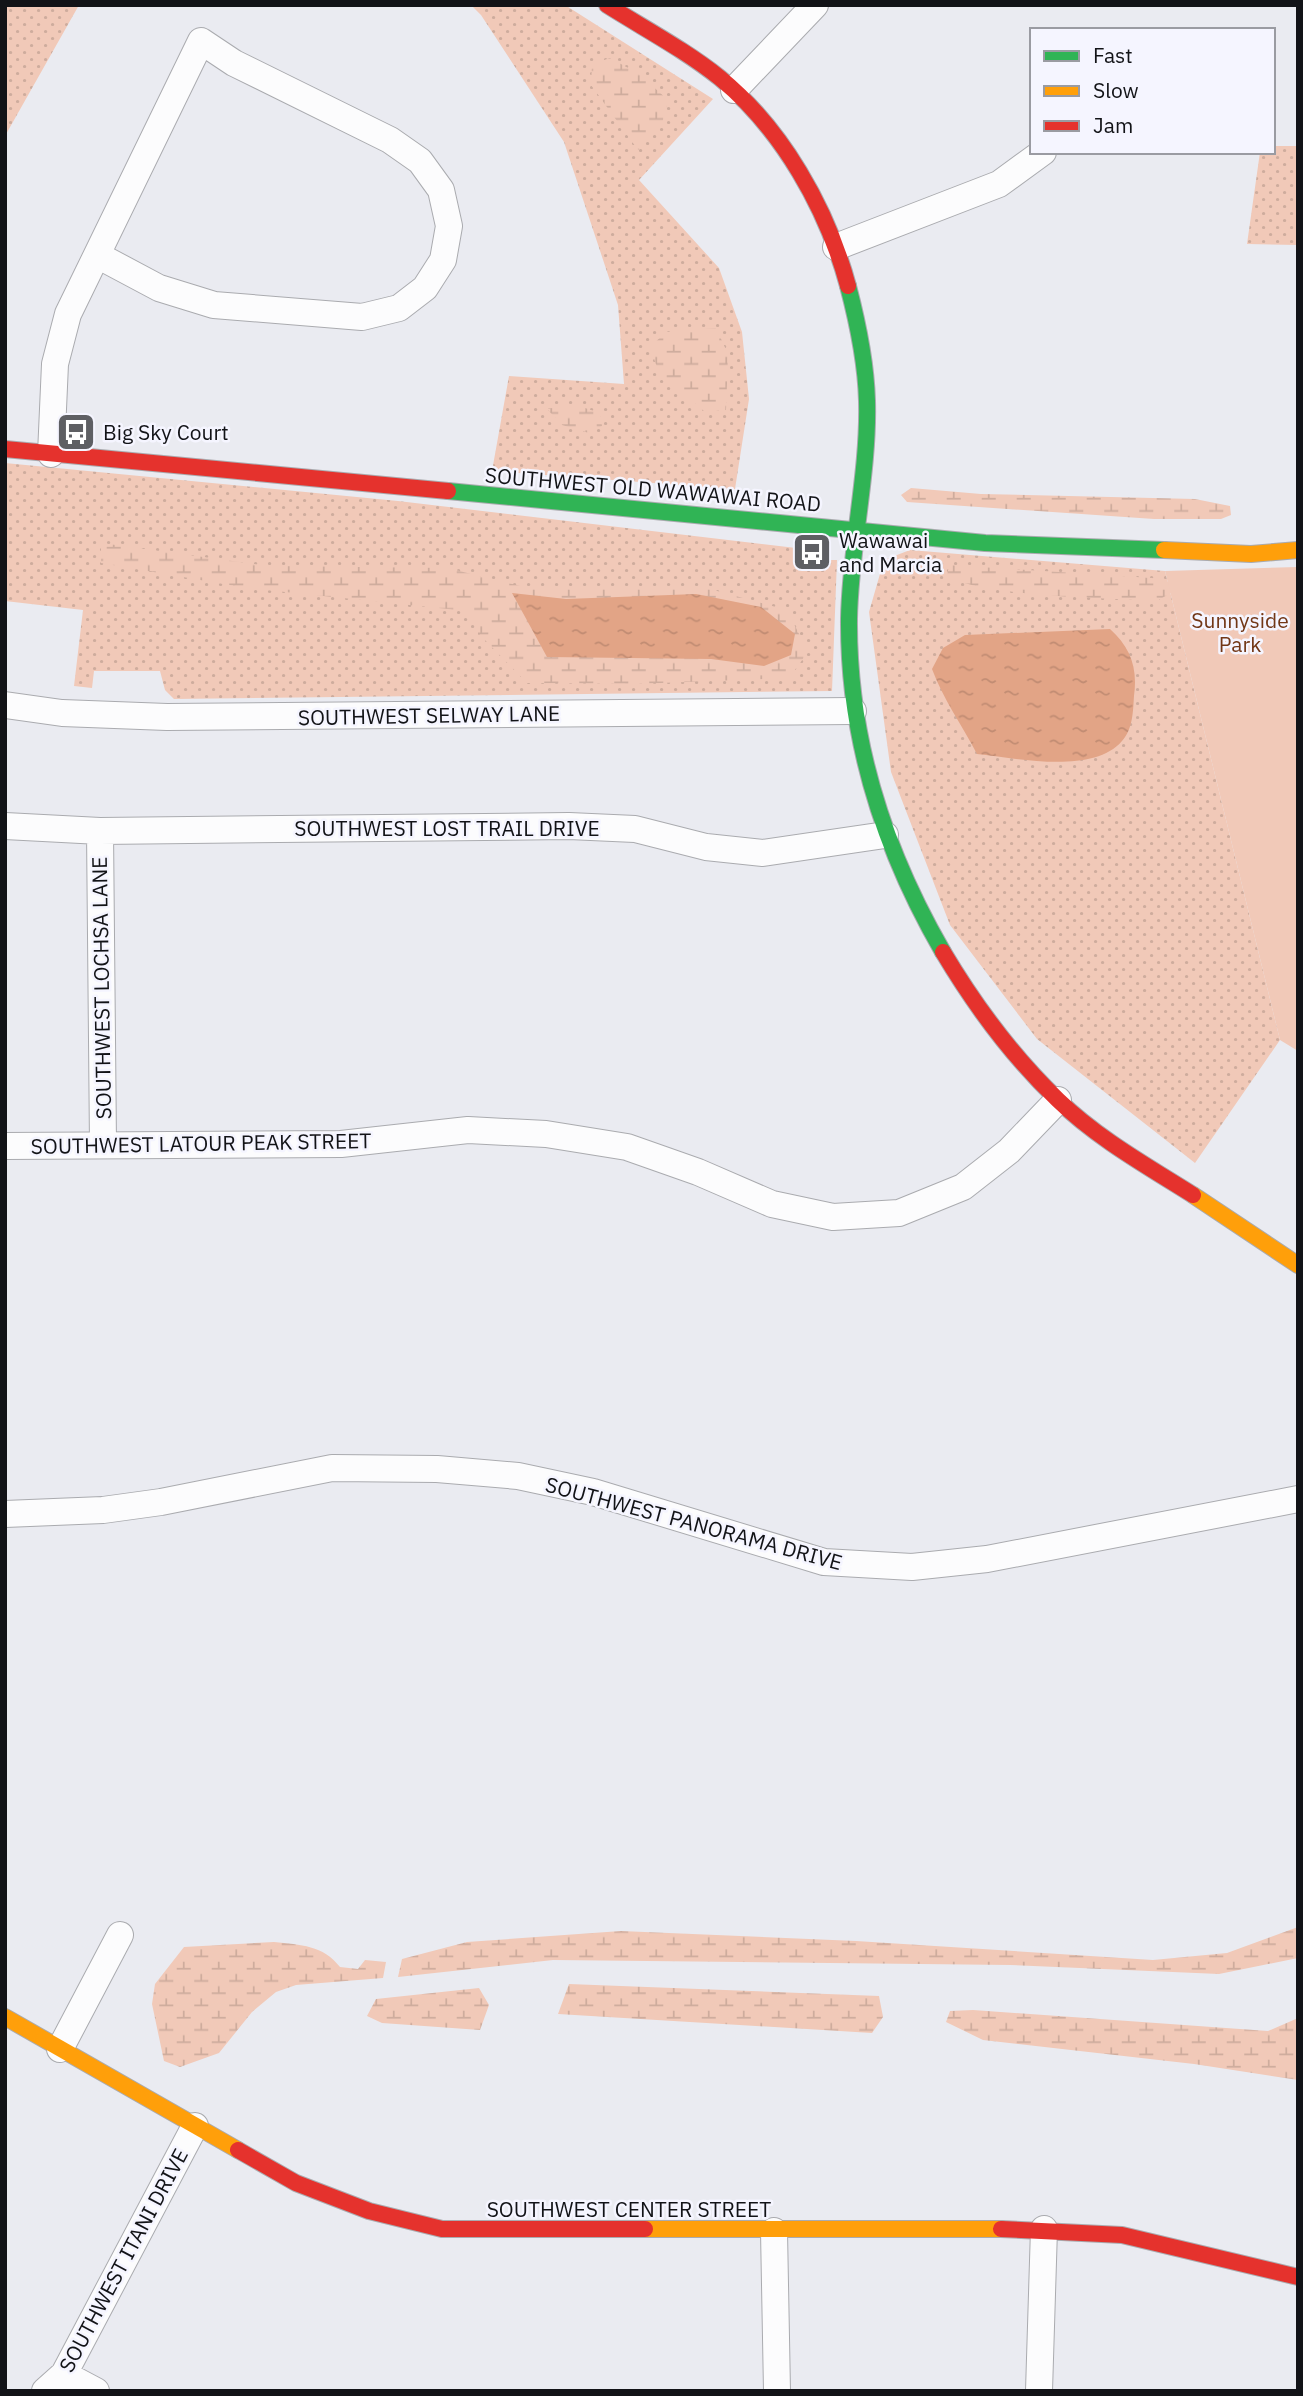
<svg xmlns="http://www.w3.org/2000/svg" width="1303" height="2396" font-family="'IBM Plex Sans',sans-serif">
  <defs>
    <pattern id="grass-dots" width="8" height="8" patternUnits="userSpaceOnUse" patternTransform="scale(1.75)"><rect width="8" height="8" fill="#f1c9b8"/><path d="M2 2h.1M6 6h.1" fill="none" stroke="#ceac9d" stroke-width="1.8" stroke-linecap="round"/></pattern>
    <pattern id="wetland-marsh" width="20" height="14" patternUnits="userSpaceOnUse" patternTransform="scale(1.75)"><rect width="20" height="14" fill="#f1c9b8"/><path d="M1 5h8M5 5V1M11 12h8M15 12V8" fill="none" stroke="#ceac9d"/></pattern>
    <pattern id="water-ripples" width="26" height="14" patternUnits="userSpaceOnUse" patternTransform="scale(1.75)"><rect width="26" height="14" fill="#e2a486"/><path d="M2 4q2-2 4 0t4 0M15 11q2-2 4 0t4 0" fill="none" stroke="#c18c73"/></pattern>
  </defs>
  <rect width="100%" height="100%" fill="#eaebf1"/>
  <path fill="url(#grass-dots)" d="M5 5H79L5 136Z
    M471 5H565L713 99 639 180 719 268 742 332 749 399 735 489 492 471 509 376 624 384 618 305 564 142 481 15Z
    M1273 146H1298V245L1247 244 1260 152H1273Z
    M5 463 398 501 830 552 817 560H837L832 691 174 699 165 690 160 671H94L92 688 74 686 83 610 5 601Z
    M910 550 1165 571 1280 1040 1195 1163 1037 1039 950 925 891 772 869 612 884 560Z"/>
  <path fill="url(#wetland-marsh)" d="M610 58 639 74 668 100 662 124 638 150 591 85 592 64Z
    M716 328 728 354 726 410 705 412 659 373 650 347 666 332Z
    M573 404 600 413 602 426 589 433 562 425 547 409Z
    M911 488 981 494 1195 499 1230 506 1231 515 1221 519H1154L907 502 901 495Z
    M101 543 269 566 447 568 533 589 699 586 787 610 808 652 789 678 635 684 527 683 479 634 467 611 247 588 101 563Z
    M949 565 1152 578 1173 583 1174 591 1157 601C1110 598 983 597 947 576Z
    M1298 1927V1958L1219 1974 1010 1965 553 1960 398 1977 402 1959 467 1942 621 1931 856 1941 1153 1960 1227 1953Z
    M274 1942C301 1945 323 1945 340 1967L358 1969 365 1960 386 1962 383 1978 296 1985 276 1992 252 2012 219 2053 180 2067 164 2061 152 2004 155 1984 184 1947Z
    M569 1984 879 1996 883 2017 872 2033 558 2014Z
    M479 1988 489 2005 480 2030 382 2023 367 2016 376 1999Z
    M973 2010 1268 2031 1298 2018V2080L1194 2064 983 2040 946 2022 950 2011Z"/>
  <path fill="#f1c9b8" d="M1298 567V1051L1280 1040 1165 571Z"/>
  <path fill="url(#water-ripples)" d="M512 593 566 599 696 594 761 607 795 634 791 655 764 666 711 659 547 657Z
    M1110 629C1130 647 1138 667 1134 696 1133 711 1133 729 1122 741 1093 775 1016 758 977 754 962 725 943 699 932 669L943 648 965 635Z"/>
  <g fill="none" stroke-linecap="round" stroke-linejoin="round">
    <g stroke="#aaabaf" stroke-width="28">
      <path id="street" d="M734 90 815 5
        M836 247 999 184 1043 152
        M51 454 55 364 68 314 201 41 234 63 390 140 420 161 441 190 449 226 443 260 425 288 399 308 362 317 214 305 159 288 97 255
        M5 705 62 713 167 717 853 711
        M5 826 100 831 569 826 635 829 706 847 763 853 885 835
        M100 831 103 1144
        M5 1146 341 1144 468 1130 546 1134 627 1147 698 1172 772 1204 833 1217 899 1213 963 1187 1009 1151 1058 1100
        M5 1514 103 1510 161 1502 332 1468 437 1469 518 1476 593 1492 824 1562 912 1567 987 1559 1298 1499
        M60 2049 120 1935
        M774 2231 777 2391
        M64 2374 96 2391
        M45 2391 64 2374 195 2126
        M1039 2391 1044 2229"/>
    </g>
    <g stroke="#aaabaf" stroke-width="18">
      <path id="fast" d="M848 286C858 324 866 362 867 401 869 472 850 548 849 619 848 738 884 850 943 952
        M448 491 985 543 1164 550"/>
    </g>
    <g stroke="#aaabaf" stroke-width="18">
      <path id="slow" d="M1164 550 1251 554 1298 550
        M1193 1195 1298 1265
        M5 2017 238 2150
        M645 2229H1001"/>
    </g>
    <g stroke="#aaabaf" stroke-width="18">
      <path id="jam" d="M607 5C645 29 685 50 720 78 782 129 827 208 848 286
        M5 449 448 491
        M943 952C974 1004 1014 1058 1058 1100 1097 1138 1147 1166 1193 1195
        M238 2150 296 2183 369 2211 442 2229H645
        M1001 2229 1122 2235 1298 2277"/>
    </g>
    <use href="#street" stroke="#fcfcfd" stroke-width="26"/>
    <use href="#fast" stroke="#30b455" stroke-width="16"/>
    <use href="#slow" stroke="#ff9f0a" stroke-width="16"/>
    <use href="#jam" stroke="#e5322d" stroke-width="16"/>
  </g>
  <defs>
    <g id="bus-square" transform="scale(2.0125)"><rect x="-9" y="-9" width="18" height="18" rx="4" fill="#5e5f63" stroke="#f5f5ff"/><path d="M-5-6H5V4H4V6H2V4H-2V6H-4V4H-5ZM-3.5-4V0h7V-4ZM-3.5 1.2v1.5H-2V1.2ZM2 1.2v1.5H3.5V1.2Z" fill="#fff"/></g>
  </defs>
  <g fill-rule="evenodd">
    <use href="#bus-square" x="76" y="432"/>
    <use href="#bus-square" x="812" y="552"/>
  </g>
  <g text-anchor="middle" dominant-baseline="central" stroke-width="5" stroke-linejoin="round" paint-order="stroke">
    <g font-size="21" fill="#121317" stroke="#f5f5ff" text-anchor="start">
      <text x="103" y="432">Big Sky Court</text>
      <text x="839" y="540">Wawawai<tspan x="839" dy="24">and Marcia</tspan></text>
    </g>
    <g font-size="21" fill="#121317" stroke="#f5f5ff">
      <text transform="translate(653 489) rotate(5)">SOUTHWEST OLD WAWAWAI ROAD</text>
      <text transform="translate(429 715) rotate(-1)">SOUTHWEST SELWAY LANE</text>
      <text x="447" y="828">SOUTHWEST LOST TRAIL DRIVE</text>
      <text transform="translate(101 988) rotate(-91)">SOUTHWEST LOCHSA LANE</text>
      <text transform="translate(201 1143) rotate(-1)">SOUTHWEST LATOUR PEAK STREET</text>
      <text transform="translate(694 1523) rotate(15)">SOUTHWEST PANORAMA DRIVE</text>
      <text x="629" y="2209">SOUTHWEST CENTER STREET</text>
      <text transform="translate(123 2260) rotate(-62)">SOUTHWEST ITANI DRIVE</text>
    </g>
    <g font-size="21" fill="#723717" stroke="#f5f5ff">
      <text x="1240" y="620">Sunnyside<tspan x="1240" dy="24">Park</tspan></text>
    </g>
  </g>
  <rect width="1303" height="2396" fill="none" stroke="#121317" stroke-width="14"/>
  <rect x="1030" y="28" width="245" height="126" fill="#f5f5ff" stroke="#9a9ba2" stroke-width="2"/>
  <rect x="1044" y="51" width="35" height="10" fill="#30b455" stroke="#9a9ba2" stroke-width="2"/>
  <text x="1093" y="63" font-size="21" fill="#121317">Fast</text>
  <rect x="1044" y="86" width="35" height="10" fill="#ff9f0a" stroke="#9a9ba2" stroke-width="2"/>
  <text x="1093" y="98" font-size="21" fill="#121317">Slow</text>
  <rect x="1044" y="121" width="35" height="10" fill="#e5322d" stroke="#9a9ba2" stroke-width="2"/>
  <text x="1093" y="133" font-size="21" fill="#121317">Jam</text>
</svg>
